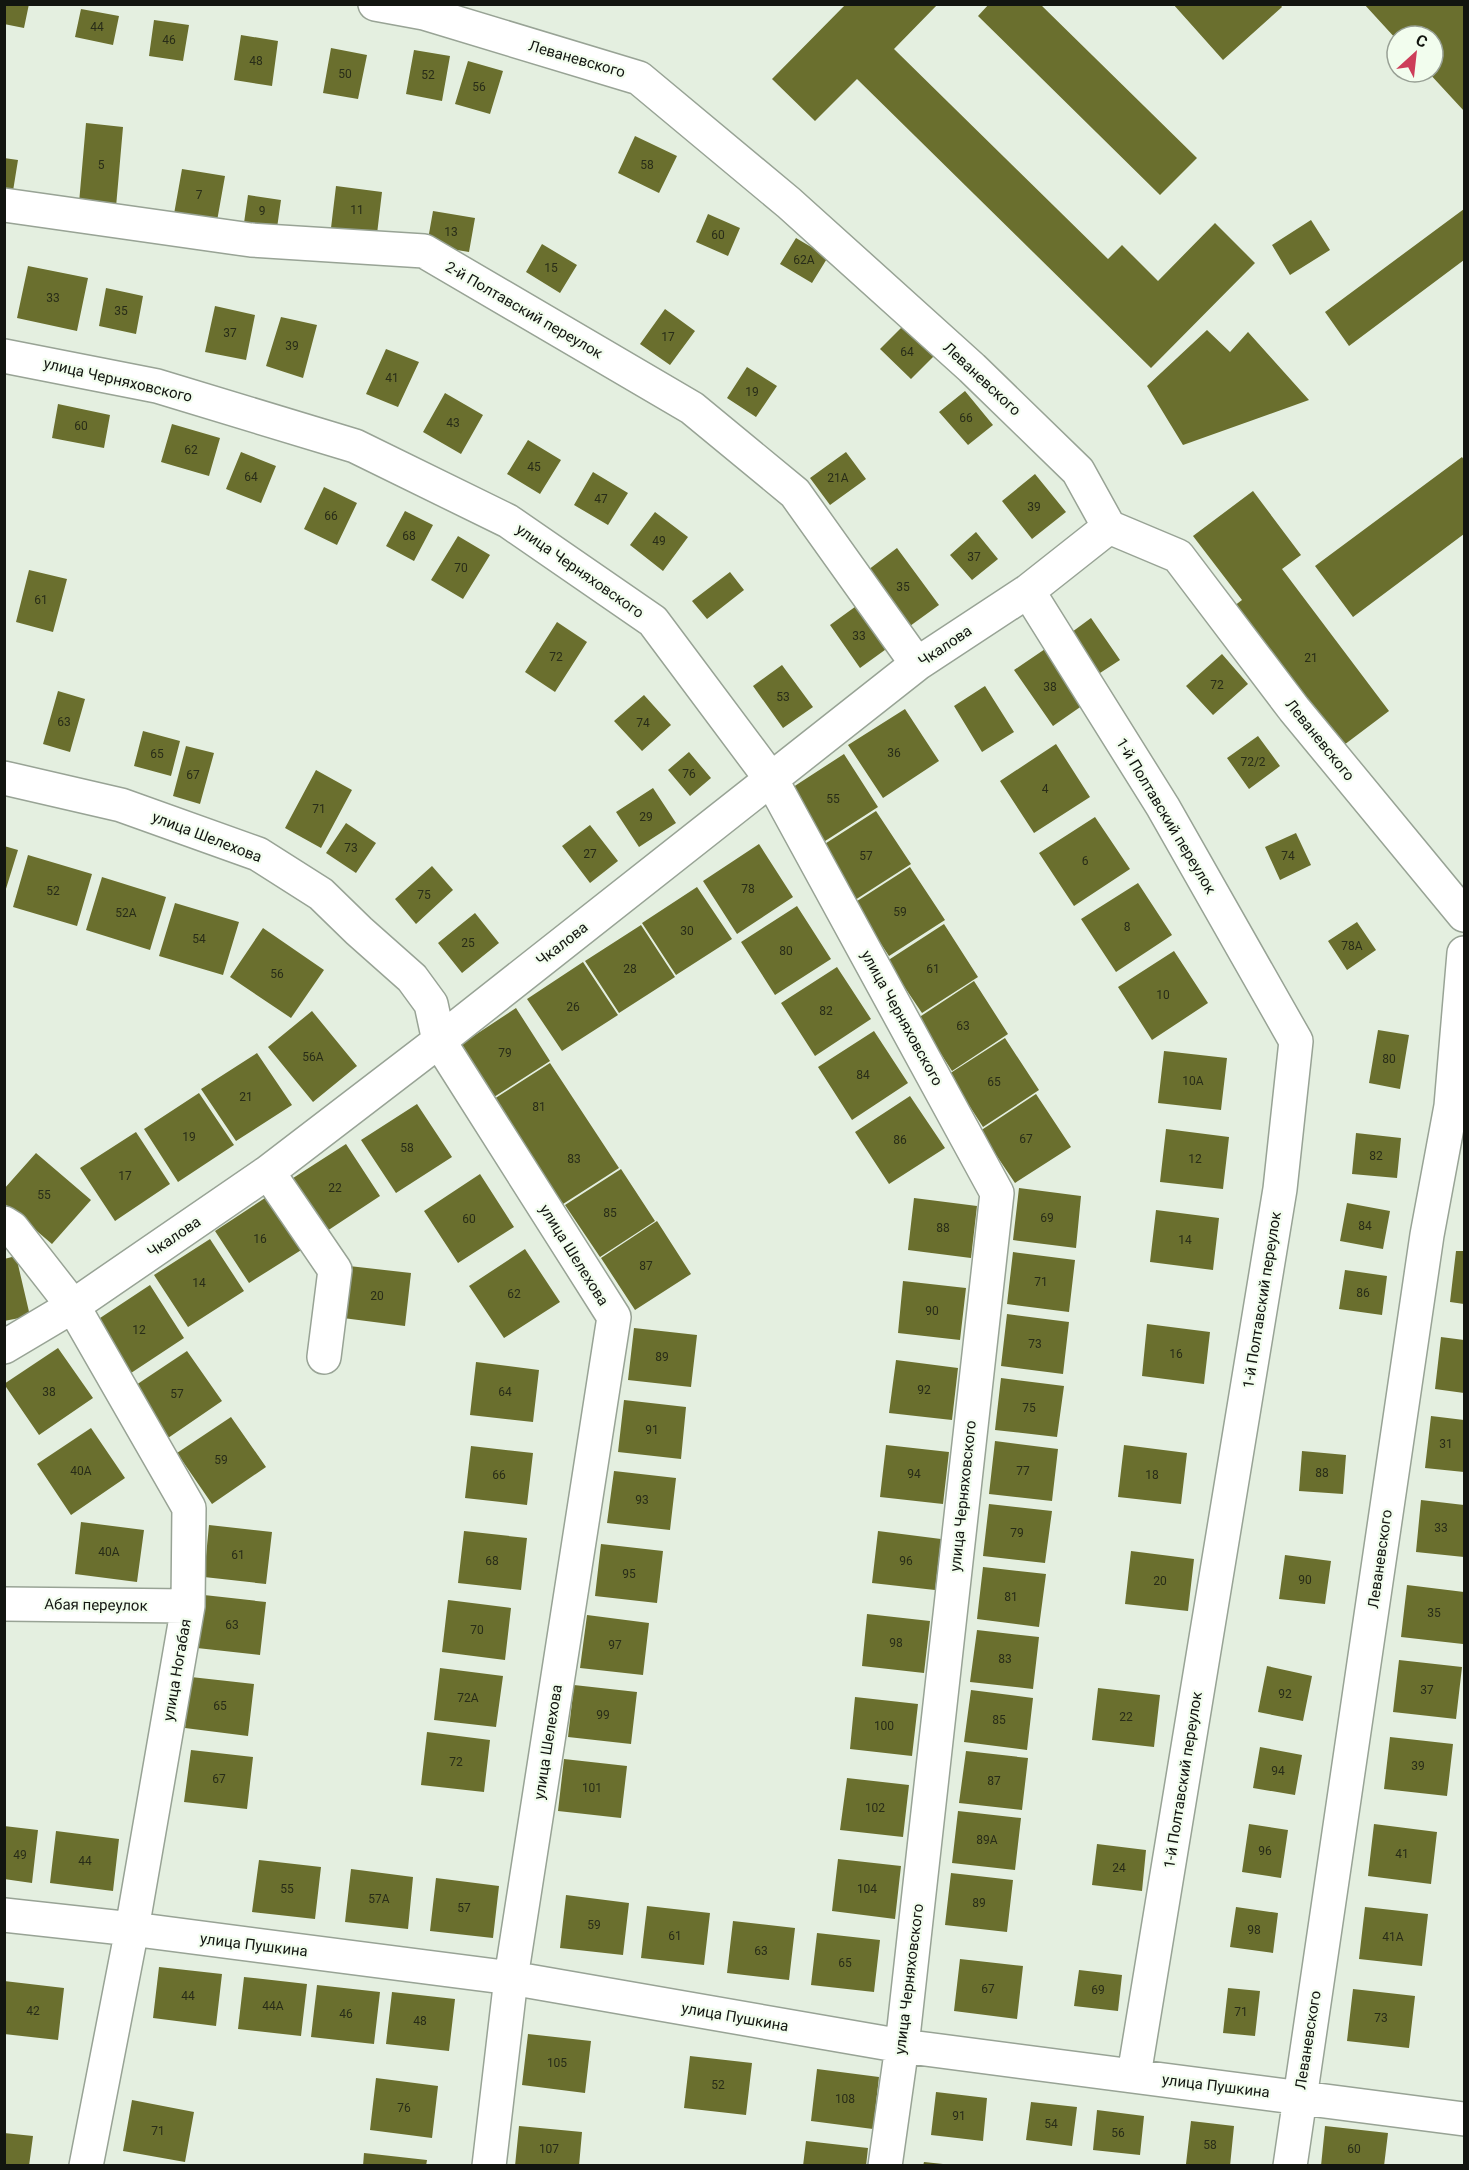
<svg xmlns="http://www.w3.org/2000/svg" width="1469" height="2170" font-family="Roboto,sans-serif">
  <rect width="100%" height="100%" fill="#e4efe0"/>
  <path fill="#6a6f2e" d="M4 4H29L24 28 4 24Z
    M846 4H938L894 49 1108 259 1122 245 1158 281 1215 223 1255 263 1151 368 857 79 815 121 772 79Z
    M989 4H1040L1197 158 1160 195 978 16Z
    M1173 4H1280L1282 7 1223 60Z
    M1364 4H1464V111L1428 72H1433V36H1397V40Z
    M81 9 119 16 113 45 75 37Z
    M154 20 189 25 183 61 149 56Z
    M241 35 278 41 272 86 234 80Z
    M331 48 367 55 358 99 323 93Z
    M414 50 450 56 442 101 406 94Z
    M468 61 503 71 490 114 455 104Z
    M86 123 123 127 116 207 79 203Z
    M635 136 677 156 659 193 618 173Z
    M4 158 18 160 13 191 4 189Z
    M182 169 225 176 217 221 174 214Z
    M336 186 382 192 377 234 331 228Z
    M248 195 281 200 277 228 244 223Z
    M1464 209V260L1349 346 1325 312Z
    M433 211 475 218 469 252 427 245Z
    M708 214 740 228 728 256 696 242Z
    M1311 220 1330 250 1290 275 1272 245Z
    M796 238 828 257 812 283 780 264Z
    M542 244 577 265 560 293 526 272Z
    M28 266 88 278 77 331 17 318Z
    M106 288 143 296 136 334 99 326Z
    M215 306 255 315 246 360 205 352Z
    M665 309 695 331 670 365 640 344Z
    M281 317 317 325 303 378 266 366Z
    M904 325 935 355 911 379 880 349Z
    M1207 330 1230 352 1248 332 1309 400 1183 445 1147 386Z
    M386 349 419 362 398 407 366 394Z
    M747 367 777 386 756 417 727 398Z
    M965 391 993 425 968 445 939 412Z
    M445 393 483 415 461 454 423 432Z
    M58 404 110 415 104 448 52 438Z
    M172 424 220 438 209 476 161 462Z
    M528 440 561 460 540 494 507 474Z
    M241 452 276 466 261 503 226 489Z
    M846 452 866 479 830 505 810 478Z
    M1462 457 1464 460V534L1353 617 1315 566Z
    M593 472 628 493 608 525 574 505Z
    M1035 474 1066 512 1032 539 1002 501Z
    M324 487 357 503 337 545 304 529Z
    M1253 491 1301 555 1282 569 1389 711 1340 748 1234 606 1242 600 1193 536Z
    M405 511 433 525 414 561 386 546Z
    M655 512 688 537 663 571 630 545Z
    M976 532 998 559 972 580 950 555Z
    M458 536 490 555 463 599 431 580Z
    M897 548 939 605 910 626 868 570Z
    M29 570 67 579 53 632 16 622Z
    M730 572 744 590 707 619 692 601Z
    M859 604 889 647 860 668 830 625Z
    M1091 618 1120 660 1100 673 1072 632Z
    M557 622 587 642 555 692 525 672Z
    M1048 647 1086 703 1053 726 1014 670Z
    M1222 654 1248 684 1213 715 1186 686Z
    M782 665 813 707 783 728 753 686Z
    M985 686 1014 732 982 752 954 706Z
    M58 691 85 699 70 752 43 744Z
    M644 695 671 725 642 751 614 721Z
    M905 709 939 761 883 798 848 745Z
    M143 731 180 741 171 776 134 766Z
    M1258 736 1280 766 1249 789 1227 758Z
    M1056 744 1090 797 1034 833 1000 781Z
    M186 746 214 753 200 804 173 796Z
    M689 752 711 778 690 796 668 770Z
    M844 754 878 807 822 843 787 791Z
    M316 770 352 790 321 848 285 828Z
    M653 788 676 823 639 847 616 812Z
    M876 811 911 864 855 900 820 847Z
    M1095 817 1130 869 1074 906 1039 853Z
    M346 823 376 843 356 873 326 853Z
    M590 825 618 861 590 883 562 846Z
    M1296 833 1311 865 1280 880 1265 847Z
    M759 844 793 897 737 934 703 881Z
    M4 846 18 850 5 892H4Z
    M28 855 92 874 77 926 13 907Z
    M432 866 453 890 416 924 395 899Z
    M910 867 945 920 889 956 854 903Z
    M102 877 166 897 150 950 86 930Z
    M1138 883 1172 935 1116 972 1081 919Z
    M697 887 732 939 676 975 642 923Z
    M175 903 239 922 223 975 159 956Z
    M797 906 831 959 775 995 741 942Z
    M475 913 499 943 462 973 438 943Z
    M1357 922 1376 950 1347 970 1328 941Z
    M944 924 978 977 922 1013 887 961Z
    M641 925 675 977 619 1013 585 961Z
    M263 928 324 970 291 1018 230 977Z
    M1174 951 1208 1003 1152 1040 1118 987Z
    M583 962 618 1015 562 1051 527 999Z
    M837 967 871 1019 815 1056 781 1003Z
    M974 981 1008 1034 952 1071 918 1018Z
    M516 1008 550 1061 494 1097 460 1045Z
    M312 1011 357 1066 313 1102 268 1047Z
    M1378 1030 1409 1035 1400 1089 1369 1083Z
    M874 1031 908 1083 852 1120 818 1067Z
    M1005 1038 1039 1090 983 1127 949 1074Z
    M1164 1051 1227 1058 1221 1110 1158 1103Z
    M257 1053 292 1105 236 1141 201 1089Z
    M550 1063 619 1168 563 1204 494 1099Z
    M199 1093 234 1145 178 1182 144 1129Z
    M1036 1094 1071 1147 1015 1183 980 1131Z
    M910 1096 945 1148 889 1184 855 1132Z
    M417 1104 452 1157 396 1193 361 1140Z
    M1166 1129 1229 1137 1223 1189 1160 1182Z
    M136 1132 170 1184 115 1221 80 1168Z
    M1356 1133 1401 1138 1397 1178 1352 1174Z
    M346 1144 380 1196 324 1233 290 1180Z
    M36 1153 91 1200 52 1244 4 1203V1189Z
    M621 1169 655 1221 600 1257 565 1205Z
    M480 1174 514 1227 458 1263 424 1211Z
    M1019 1188 1081 1196 1076 1248 1013 1240Z
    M271 1194 306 1247 249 1283 215 1231Z
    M914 1198 977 1206 971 1258 908 1250Z
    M1347 1203 1390 1211 1383 1249 1340 1241Z
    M1156 1210 1219 1218 1213 1270 1150 1262Z
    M657 1221 691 1274 635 1310 601 1258Z
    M210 1239 244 1291 188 1327 154 1275Z
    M525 1249 560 1302 504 1338 469 1286Z
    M1456 1251H1464V1304L1450 1302Z
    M1013 1252 1075 1260 1069 1312 1007 1304Z
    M16 1256 30 1316 4 1321V1259Z
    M349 1266 411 1273 405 1326 343 1318Z
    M1345 1270 1387 1276 1382 1315 1339 1309Z
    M903 1281 966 1288 960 1340 898 1333Z
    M150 1285 184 1338 128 1375 94 1322Z
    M1007 1314 1069 1322 1063 1374 1001 1366Z
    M1147 1324 1210 1332 1204 1384 1142 1376Z
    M634 1328 697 1335 691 1387 628 1380Z
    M1441 1337 1464 1340V1393L1435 1389Z
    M58 1348 93 1398 39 1435 4 1384Z
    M187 1351 222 1401 168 1438 133 1387Z
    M896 1360 958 1368 952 1420 889 1413Z
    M476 1362 539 1370 533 1422 470 1415Z
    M1001 1378 1064 1386 1057 1437 995 1430Z
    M624 1400 686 1407 681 1459 618 1452Z
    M1431 1416 1464 1420V1472L1425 1468Z
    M231 1417 266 1467 212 1504 177 1453Z
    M91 1428 125 1478 71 1515 37 1464Z
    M995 1441 1058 1449 1052 1501 989 1494Z
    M886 1445 949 1452 943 1504 880 1497Z
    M1124 1445 1187 1453 1181 1504 1118 1497Z
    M471 1446 533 1453 527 1505 465 1498Z
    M1302 1451 1346 1455 1343 1494 1299 1491Z
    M614 1471 676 1478 670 1530 607 1523Z
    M1421 1500 1464 1505V1557L1416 1552Z
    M989 1504 1052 1511 1045 1563 983 1556Z
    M81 1522 144 1530 137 1582 75 1574Z
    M209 1525 272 1532 266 1584 204 1577Z
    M464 1531 527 1538 521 1590 458 1583Z
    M878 1531 941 1539 935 1590 872 1583Z
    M601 1544 663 1551 657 1603 595 1596Z
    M1131 1551 1194 1559 1188 1611 1125 1604Z
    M1285 1555 1331 1561 1325 1604 1279 1599Z
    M983 1567 1046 1574 1039 1627 977 1619Z
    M1407 1585 1464 1592 1463 1644 1401 1637Z
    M204 1595 266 1602 260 1655 197 1648Z
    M448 1600 511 1608 505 1660 442 1652Z
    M867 1614 930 1621 924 1673 862 1666Z
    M587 1615 649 1623 643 1675 580 1668Z
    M977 1630 1039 1637 1033 1689 970 1682Z
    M1399 1660 1462 1667 1456 1719 1393 1712Z
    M1267 1666 1312 1676 1303 1721 1258 1712Z
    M440 1668 503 1676 496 1727 434 1720Z
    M191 1677 254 1684 248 1736 185 1728Z
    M574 1685 637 1692 631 1744 568 1737Z
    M1098 1688 1160 1695 1154 1747 1092 1740Z
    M971 1690 1033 1698 1027 1750 964 1742Z
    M855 1697 918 1704 912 1756 850 1749Z
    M427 1732 490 1740 484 1792 421 1785Z
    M1390 1737 1453 1744 1447 1796 1384 1789Z
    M1260 1747 1302 1755 1295 1795 1253 1788Z
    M191 1750 253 1757 247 1809 184 1802Z
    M966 1751 1028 1758 1022 1810 959 1803Z
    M564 1759 627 1766 621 1818 558 1811Z
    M847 1778 909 1785 903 1837 840 1830Z
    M958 1811 1021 1818 1015 1870 952 1863Z
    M1249 1824 1288 1830 1281 1878 1242 1872Z
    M1374 1824 1437 1832 1431 1884 1368 1876Z
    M4 1826 38 1830 32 1883 4 1879Z
    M56 1831 119 1839 113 1891 50 1883Z
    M1097 1844 1146 1850 1142 1891 1092 1885Z
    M838 1859 901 1866 895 1919 832 1911Z
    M259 1860 321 1867 315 1919 252 1912Z
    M351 1869 413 1877 408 1929 345 1922Z
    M951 1873 1013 1880 1007 1932 945 1925Z
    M436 1878 499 1886 493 1938 430 1931Z
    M566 1895 629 1903 623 1955 560 1948Z
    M647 1906 710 1913 704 1965 641 1958Z
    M1236 1907 1278 1913 1273 1953 1230 1947Z
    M1365 1907 1428 1914 1422 1966 1359 1959Z
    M733 1921 795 1928 789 1980 727 1973Z
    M817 1933 880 1940 874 1992 811 1985Z
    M960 1959 1023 1966 1017 2019 954 2011Z
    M159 1967 222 1974 216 2026 153 2018Z
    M1079 1970 1122 1975 1118 2011 1074 2006Z
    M244 1977 307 1984 301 2036 238 2029Z
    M4 1981 64 1988 58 2040 4 2034Z
    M317 1985 380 1992 374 2044 311 2037Z
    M1228 1988 1260 1991 1255 2036 1223 2033Z
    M1353 1989 1415 1996 1409 2048 1347 2041Z
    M392 1992 455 1999 449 2051 386 2044Z
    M528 2034 591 2041 585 2093 522 2085Z
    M690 2056 752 2063 746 2115 684 2108Z
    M817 2069 879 2077 873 2129 811 2121Z
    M376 2078 438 2086 432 2138 370 2130Z
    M936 2092 987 2098 983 2141 931 2135Z
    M132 2100 194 2112 185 2162 123 2151Z
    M1031 2102 1077 2107 1072 2146 1026 2140Z
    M1097 2110 1144 2116 1140 2155 1093 2150Z
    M1191 2121 1234 2126 1230 2166 1186 2164Z
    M519 2126 582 2132 579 2166H515Z
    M1325 2126 1388 2133 1384 2166H1321Z
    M4 2133 33 2136 29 2166H4Z
    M806 2141 868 2148 866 2166H803Z
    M364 2153 427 2160 426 2166H363Z
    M924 2162 943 2164V2166H923Z"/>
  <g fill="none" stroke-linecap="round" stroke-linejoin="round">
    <g stroke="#98a395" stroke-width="36">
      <path id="minor" d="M375 4 424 13 639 78 789 203 972 368 1078 471 1109 527 1178 556 1294 709 1464 915
        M4 205 251 240 424 251 692 408 795 493 917 664
        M4 356 157 386 355 446 508 521 653 621 771 779 997 1193 902 2046 885 2166
        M1028 591 1163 807 1296 1041 1280 1189 1134 2075
        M4 778 121 805 258 854 321 894 359 931 412 978 431 1004 439 1041 614 1317 511 1978 489 2166
        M268 1172 335 1270 324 1357
        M4 1223 12 1228 73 1306 189 1508 188 1606 132 1929 86 2166
        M4 1347 73 1306 268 1172 439 1041 917 664 1028 591 1109 527
        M4 1604 188 1606
        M4 1915 132 1929 511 1978 902 2046 1464 2119
        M1290 2166 1427 1235 1451 1106 1464 953"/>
    </g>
    <use href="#minor" stroke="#fff" stroke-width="33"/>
  </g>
  <g text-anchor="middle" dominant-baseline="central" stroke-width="4.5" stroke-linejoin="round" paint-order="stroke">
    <g font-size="12" fill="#282c18">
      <text x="97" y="27">44</text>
      <text x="169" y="40">46</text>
      <text x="256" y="61">48</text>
      <text x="345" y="74">50</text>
      <text x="428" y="75">52</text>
      <text x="479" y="87">56</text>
      <text x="101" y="165">5</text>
      <text x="647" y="165">58</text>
      <text x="199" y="195">7</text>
      <text x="357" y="210">11</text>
      <text x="262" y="211">9</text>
      <text x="451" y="232">13</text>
      <text x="718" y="235">60</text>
      <text x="804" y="260">62А</text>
      <text x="551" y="268">15</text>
      <text x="53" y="298">33</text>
      <text x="121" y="311">35</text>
      <text x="230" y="333">37</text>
      <text x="668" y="337">17</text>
      <text x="292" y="346">39</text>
      <text x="907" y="352">64</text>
      <text x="392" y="378">41</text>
      <text x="752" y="392">19</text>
      <text x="966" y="418">66</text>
      <text x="453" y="423">43</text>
      <text x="81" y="426">60</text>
      <text x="191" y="450">62</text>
      <text x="534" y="467">45</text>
      <text x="251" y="477">64</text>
      <text x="838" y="478">21А</text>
      <text x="601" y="499">47</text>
      <text x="1034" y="507">39</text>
      <text x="331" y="516">66</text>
      <text x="409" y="536">68</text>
      <text x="659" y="541">49</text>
      <text x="974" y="557">37</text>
      <text x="461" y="568">70</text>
      <text x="903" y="587">35</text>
      <text x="41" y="600">61</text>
      <text x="859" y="636">33</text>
      <text x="556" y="657">72</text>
      <text x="1311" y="658">21</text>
      <text x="1217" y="685">72</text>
      <text x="1050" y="687">38</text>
      <text x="783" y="697">53</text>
      <text x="64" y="722">63</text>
      <text x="643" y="723">74</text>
      <text x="894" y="753">36</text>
      <text x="157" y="754">65</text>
      <text x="1253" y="762">72/2</text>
      <text x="689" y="774">76</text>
      <text x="193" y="775">67</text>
      <text x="1045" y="789">4</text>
      <text x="833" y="799">55</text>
      <text x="319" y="809">71</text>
      <text x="646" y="817">29</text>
      <text x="351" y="848">73</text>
      <text x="590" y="854">27</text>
      <text x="866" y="856">57</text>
      <text x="1288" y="856">74</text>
      <text x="1085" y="861">6</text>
      <text x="748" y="889">78</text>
      <text x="53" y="891">52</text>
      <text x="424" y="895">75</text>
      <text x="900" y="912">59</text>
      <text x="126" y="913">52А</text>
      <text x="1127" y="927">8</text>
      <text x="687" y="931">30</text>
      <text x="199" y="939">54</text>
      <text x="468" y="943">25</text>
      <text x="1352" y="946">78А</text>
      <text x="786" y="951">80</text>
      <text x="630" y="969">28</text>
      <text x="933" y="969">61</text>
      <text x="277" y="974">56</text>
      <text x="1163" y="995">10</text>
      <text x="573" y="1007">26</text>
      <text x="826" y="1011">82</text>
      <text x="963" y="1026">63</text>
      <text x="505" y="1053">79</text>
      <text x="313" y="1057">56А</text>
      <text x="1389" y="1059">80</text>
      <text x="863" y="1075">84</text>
      <text x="1193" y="1081">10А</text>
      <text x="994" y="1082">65</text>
      <text x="246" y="1097">21</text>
      <text x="539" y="1107">81</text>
      <text x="189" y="1137">19</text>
      <text x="1026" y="1139">67</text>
      <text x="900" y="1140">86</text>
      <text x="407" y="1148">58</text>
      <text x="1376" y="1156">82</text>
      <text x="574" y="1159">83</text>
      <text x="1195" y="1159">12</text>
      <text x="125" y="1176">17</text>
      <text x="335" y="1188">22</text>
      <text x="44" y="1195">55</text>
      <text x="610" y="1213">85</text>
      <text x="1047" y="1218">69</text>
      <text x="469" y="1219">60</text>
      <text x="1365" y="1226">84</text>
      <text x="943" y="1228">88</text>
      <text x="260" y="1239">16</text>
      <text x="1185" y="1240">14</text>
      <text x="646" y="1266">87</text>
      <text x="1041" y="1282">71</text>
      <text x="199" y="1283">14</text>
      <text x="1363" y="1293">86</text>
      <text x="514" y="1294">62</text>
      <text x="377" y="1296">20</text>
      <text x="932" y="1311">90</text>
      <text x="139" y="1330">12</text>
      <text x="1035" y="1344">73</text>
      <text x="1176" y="1354">16</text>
      <text x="662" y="1357">89</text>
      <text x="924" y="1390">92</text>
      <text x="49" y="1392">38</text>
      <text x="505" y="1392">64</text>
      <text x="177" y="1394">57</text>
      <text x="1029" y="1408">75</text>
      <text x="652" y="1430">91</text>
      <text x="1446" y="1444">31</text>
      <text x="221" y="1460">59</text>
      <text x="81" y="1471">40А</text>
      <text x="1023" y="1471">77</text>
      <text x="1322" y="1473">88</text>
      <text x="914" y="1474">94</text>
      <text x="499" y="1475">66</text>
      <text x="1152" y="1475">18</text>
      <text x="642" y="1500">93</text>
      <text x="1441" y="1528">33</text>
      <text x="1017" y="1533">79</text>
      <text x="109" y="1552">40А</text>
      <text x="238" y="1555">61</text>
      <text x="492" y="1561">68</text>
      <text x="906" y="1561">96</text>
      <text x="629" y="1574">95</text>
      <text x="1305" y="1580">90</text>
      <text x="1160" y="1581">20</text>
      <text x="1011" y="1597">81</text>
      <text x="1434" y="1613">35</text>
      <text x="232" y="1625">63</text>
      <text x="477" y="1630">70</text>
      <text x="896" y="1643">98</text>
      <text x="615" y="1645">97</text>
      <text x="1005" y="1659">83</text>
      <text x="1427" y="1690">37</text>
      <text x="1285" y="1694">92</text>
      <text x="468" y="1698">72А</text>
      <text x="220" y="1706">65</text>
      <text x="603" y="1715">99</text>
      <text x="1126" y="1717">22</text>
      <text x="999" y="1720">85</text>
      <text x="884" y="1726">100</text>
      <text x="456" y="1762">72</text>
      <text x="1418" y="1766">39</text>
      <text x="1278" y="1771">94</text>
      <text x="219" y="1779">67</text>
      <text x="994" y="1781">87</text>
      <text x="592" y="1788">101</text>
      <text x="875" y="1808">102</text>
      <text x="987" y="1840">89А</text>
      <text x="1265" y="1851">96</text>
      <text x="1402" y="1854">41</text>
      <text x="20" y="1855">49</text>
      <text x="85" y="1861">44</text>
      <text x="1119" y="1868">24</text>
      <text x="287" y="1889">55</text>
      <text x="867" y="1889">104</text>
      <text x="379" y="1899">57А</text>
      <text x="979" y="1903">89</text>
      <text x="464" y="1908">57</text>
      <text x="594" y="1925">59</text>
      <text x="1254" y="1930">98</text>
      <text x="675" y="1936">61</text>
      <text x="1393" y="1937">41А</text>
      <text x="761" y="1951">63</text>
      <text x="845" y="1963">65</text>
      <text x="988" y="1989">67</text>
      <text x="1098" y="1990">69</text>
      <text x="188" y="1996">44</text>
      <text x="273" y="2006">44А</text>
      <text x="33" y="2011">42</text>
      <text x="1241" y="2012">71</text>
      <text x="346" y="2014">46</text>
      <text x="1381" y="2018">73</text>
      <text x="420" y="2021">48</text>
      <text x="557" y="2063">105</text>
      <text x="718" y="2085">52</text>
      <text x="845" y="2099">108</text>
      <text x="404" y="2108">76</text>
      <text x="959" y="2116">91</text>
      <text x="1051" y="2124">54</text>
      <text x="158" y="2131">71</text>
      <text x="1118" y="2133">56</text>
      <text x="1210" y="2145">58</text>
      <text x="549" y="2149">107</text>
      <text x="1354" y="2149">60</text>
    </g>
    <g font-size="15" fill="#121510" stroke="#f2fdee">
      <text transform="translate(577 59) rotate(16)">Леваневского</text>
      <text transform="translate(524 310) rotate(30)">2-й Полтавский переулок</text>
      <text transform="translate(982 379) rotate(43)">Леваневского</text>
      <text transform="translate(118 380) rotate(13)">улица Черняховского</text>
      <text transform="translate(580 571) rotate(35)">улица Черняховского</text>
      <text transform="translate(945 646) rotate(-34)">Чкалова</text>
      <text transform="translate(1320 740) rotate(51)">Леваневского</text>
      <text transform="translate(1166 816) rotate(59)">1-й Полтавский переулок</text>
      <text transform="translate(207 837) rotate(21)">улица Шелехова</text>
      <text transform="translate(562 944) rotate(-38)">Чкалова</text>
      <text transform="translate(902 1018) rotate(61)">улица Черняховского</text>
      <text transform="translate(174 1237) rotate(-34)">Чкалова</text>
      <text transform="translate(574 1255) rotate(58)">улица Шелехова</text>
      <text transform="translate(1262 1300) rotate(-81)">1-й Полтавский переулок</text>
      <text transform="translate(963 1496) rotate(-84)">улица Черняховского</text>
      <text transform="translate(1380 1559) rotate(-82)">Леваневского</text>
      <text transform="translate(96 1605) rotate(1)">Абая переулок</text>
      <text transform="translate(177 1670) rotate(-80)">улица Ногабая</text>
      <text transform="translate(548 1742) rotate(-81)">улица Шелехова</text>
      <text transform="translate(1183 1780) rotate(-81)">1-й Полтавский переулок</text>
      <text transform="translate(254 1945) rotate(7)">улица Пушкина</text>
      <text transform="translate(909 1979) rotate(-83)">улица Черняховского</text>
      <text transform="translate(735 2017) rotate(10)">улица Пушкина</text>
      <text transform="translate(1308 2040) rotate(-81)">Леваневского</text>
      <text transform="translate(1216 2086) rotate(7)">улица Пушкина</text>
    </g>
  </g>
  <rect width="1469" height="2170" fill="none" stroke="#121510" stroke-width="12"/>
  <g transform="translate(1415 54) rotate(27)"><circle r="28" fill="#f2fdee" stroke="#98a095" stroke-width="1.5"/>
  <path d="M0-4.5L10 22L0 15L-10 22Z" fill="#cd3d59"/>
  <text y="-9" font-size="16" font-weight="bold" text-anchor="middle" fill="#121510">С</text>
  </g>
</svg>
